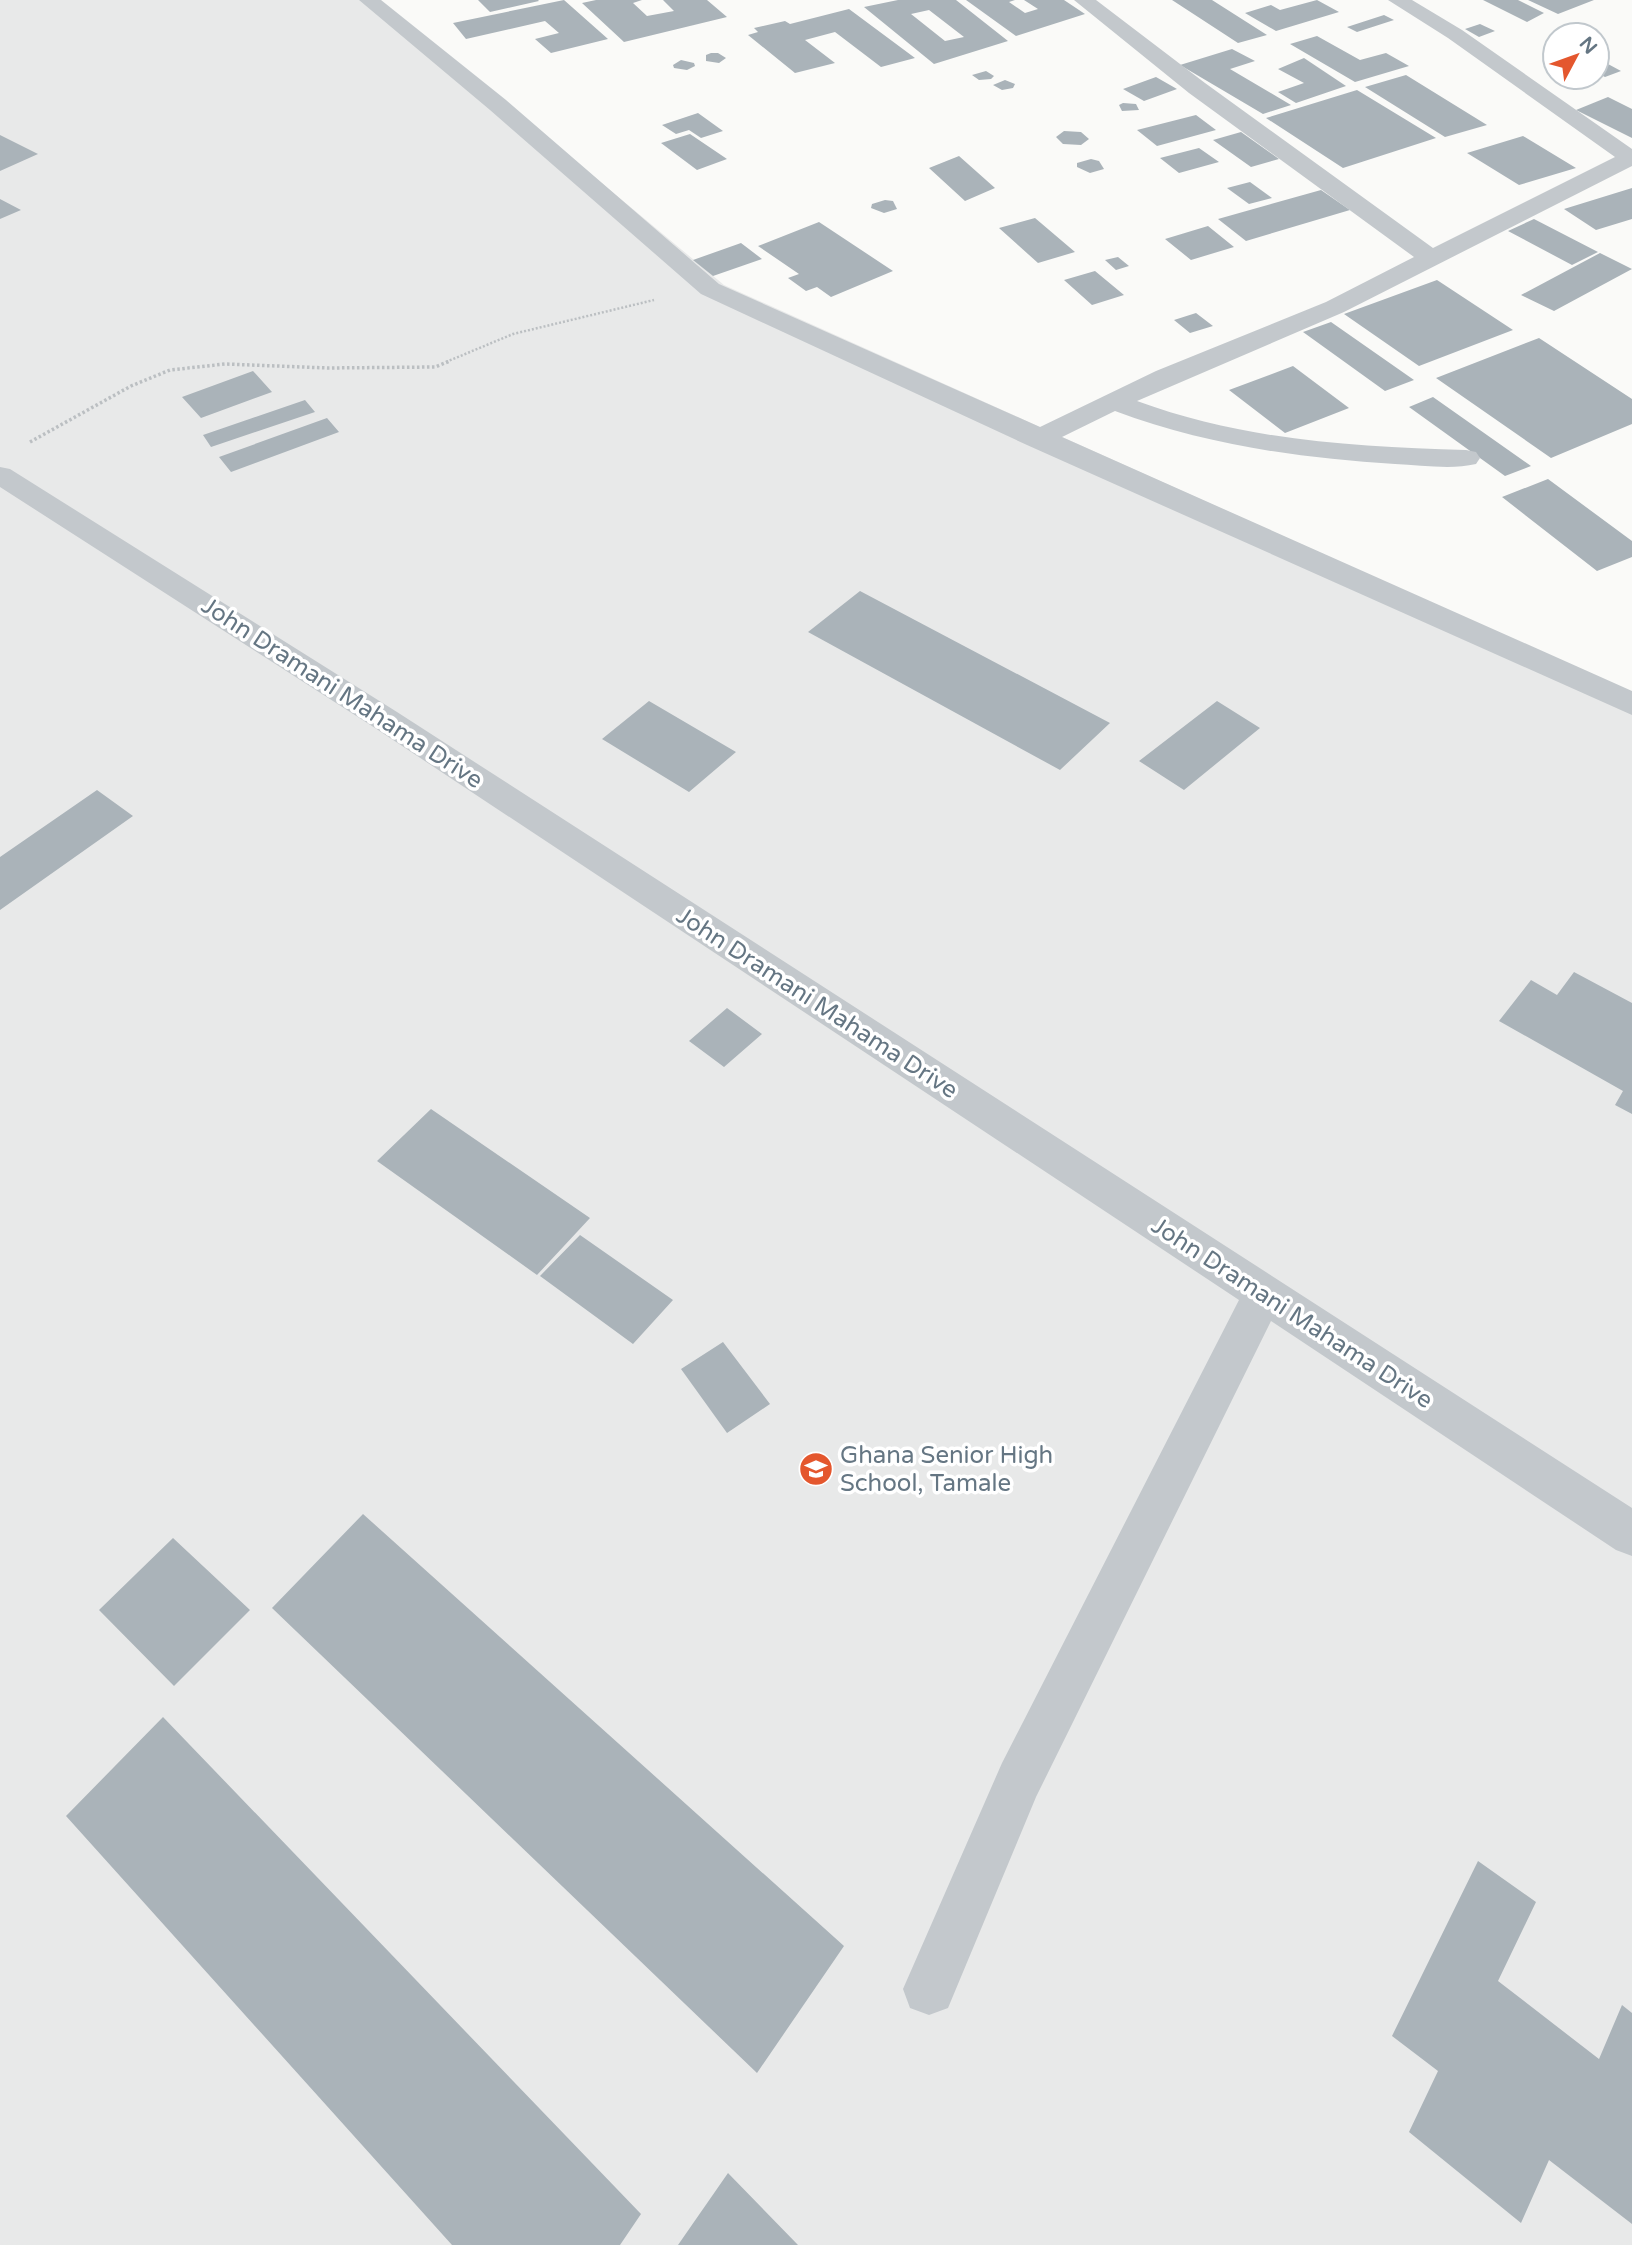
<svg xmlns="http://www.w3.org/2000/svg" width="1632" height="2245" font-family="'Varela Round',sans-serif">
  <rect width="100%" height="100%" fill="#fafaf8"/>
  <path fill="#e8e9e9" d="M0 0H373L423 34 724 285 1632 693V2245H0Z"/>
  <path fill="#aab3b9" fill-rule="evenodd" d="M478 0H538L539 1 490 12Z
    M564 0 608 39 551 53 535 39 559 33 545 21 466 39 453 23Z
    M596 0H642L633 3 647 16 674 11 663 0H707L727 17 624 42 582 3Z
    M898 0H956L1008 41 934 64 864 7ZM929 10 964 37 945 41 911 14Z
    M966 0H1015L1009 2 1025 13 1038 9 1024 0H1064L1085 14 1016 36Z
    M1172 0H1212L1267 35 1238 43Z
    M1317 0 1339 12 1276 31 1245 13 1271 5 1280 10Z
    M1483 0H1518L1544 13 1527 22Z
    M1528 0H1594L1558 14Z
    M849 9 915 58 881 67 835 32 805 40 835 63 795 73 748 35 758 32 754 28 785 21 790 24Z
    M1384 15 1394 20 1357 32 1347 27Z
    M1480 24 1495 31 1479 37 1465 29Z
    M1317 36 1360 60 1386 53 1409 66 1355 82 1290 44Z
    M1232 49 1255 61 1230 69 1291 105 1263 114 1180 65Z
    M711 53H718L726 58 719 63 706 61V55Z
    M1304 58 1346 86 1296 103 1278 92 1304 83 1278 69Z
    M681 60 694 63 695 66 687 70 674 68 673 65Z
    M1608 64 1621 71 1605 77 1597 73V68Z
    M986 71 994 76 991 79 979 80 972 75Z
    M1406 75 1487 125 1445 137 1365 87Z
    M1156 77 1177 89 1144 101 1123 89Z
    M1005 80 1015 84 1013 88 1002 90 993 85Z
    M1357 90 1436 138 1343 168 1266 118Z
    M1608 97 1632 109V138L1576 110Z
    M1123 103 1136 104 1139 110 1122 111 1119 105Z
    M698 113 723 131 701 138 689 130 676 134 662 125Z
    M1196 115 1216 130 1157 146 1137 130Z
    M1064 131 1081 132 1089 139 1081 145 1063 144 1056 137Z
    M1241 132 1279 159 1251 167 1213 140Z
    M690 134 727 159 697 170 661 143Z
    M0 135 38 154 0 171Z
    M1523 136 1576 168 1519 185 1467 153Z
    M1199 148 1219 162 1179 173 1160 158Z
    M959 156 995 188 965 201 929 168Z
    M1091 159 1099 161 1104 169 1090 173 1077 167V163Z
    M1250 182 1272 198 1249 204 1227 188Z
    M1632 188V219L1596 230 1564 209Z
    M1321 190 1350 210 1246 241 1218 219Z
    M0 199 21 210 0 219Z
    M885 200 893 201 897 209 884 213 871 208 872 204Z
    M1035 218 1075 252 1038 263 999 228Z
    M1534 219 1598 252 1572 265 1508 231Z
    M819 222 893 271 831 297 817 287 806 291 788 278 799 274 758 246Z
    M1208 226 1234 247 1191 260 1165 239Z
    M741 243 762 259 713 276 693 260Z
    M1600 253 1632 269 1554 311 1521 295Z
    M1118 257 1129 266 1116 270 1105 260Z
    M1095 271 1124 295 1092 305 1064 280Z
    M1437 280 1513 330 1419 366 1344 314Z
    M1196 313 1213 326 1190 333 1174 320Z
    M1331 322 1414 380 1385 391 1303 332Z
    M1539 338 1632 399V424L1551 458 1436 378Z
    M1293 366 1349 408 1285 433 1229 390Z
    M253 371 272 392 201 418 182 397Z
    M1433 397 1531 466 1505 476 1409 407Z
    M305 400 315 412 211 447 203 435Z
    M327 418 339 432 231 472 219 457Z
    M1548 479 1632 541V557L1597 571 1502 497Z
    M860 591 1110 723 1060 770 808 632Z
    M649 701 736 752 689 792 602 739Z
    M1217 701 1260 728 1184 790 1139 761Z
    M97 790 133 816 0 910V857Z
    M1574 972 1632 1003V1114L1615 1105 1623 1091 1499 1021 1531 980 1557 995Z
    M727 1008 762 1034 724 1067 689 1041Z
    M431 1109 590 1218 537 1275 377 1161Z
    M580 1235 673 1300 633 1344 540 1276Z
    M723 1342 770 1404 727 1433 681 1369Z
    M363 1514 844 1946 757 2073 272 1608Z
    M173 1538 250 1610 174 1686 99 1610Z
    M163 1717 641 2214 620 2245H452L66 1816Z
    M1478 1861 1536 1902 1498 1981 1599 2059 1622 2005 1632 2013V2224L1549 2160 1521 2223 1409 2132 1438 2071 1392 2036Z
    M728 2173 798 2245H678Z"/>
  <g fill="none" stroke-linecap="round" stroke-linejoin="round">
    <path stroke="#bbbfc2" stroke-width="2.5" stroke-dasharray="2 2" stroke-linecap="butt" d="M446 362 513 334 654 300"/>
    <path stroke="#bbbfc2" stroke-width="3.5" stroke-dasharray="2.5 2.5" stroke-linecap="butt" d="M30 442 131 386 170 370 225 364 328 368 435 367 450 361"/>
    <path fill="#c3c8cc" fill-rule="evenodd" d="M359 0H381L506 100 719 284 1040 427 1156 371 1326 302 1414 257 1189 93 1074 0H1096L1205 83 1433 248 1615 157 1448 38 1388 0H1412L1462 30 1632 149V166L1344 312 1137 401C1243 440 1354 447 1466 450L1476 452 1480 458 1476 464C1451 470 1421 465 1395 464 1299 458 1206 445 1115 411L1062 437 1632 691V715L1027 445 701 294 490 110Z
      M0 467 10 469 397 712 1632 1508V1556L1616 1550 1271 1321 1036 1797 948 2008 929 2015 910 2008 903 1989 1002 1763 1239 1300 375 728 0 487Z"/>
  </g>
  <defs>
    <g id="school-disc" transform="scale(1.75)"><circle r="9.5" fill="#e4572e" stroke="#fff"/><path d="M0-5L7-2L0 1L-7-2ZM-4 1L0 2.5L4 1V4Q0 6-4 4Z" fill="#fff"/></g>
  </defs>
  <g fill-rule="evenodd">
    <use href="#school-disc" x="816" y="1469"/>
  </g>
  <g text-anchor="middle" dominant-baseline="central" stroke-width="7" stroke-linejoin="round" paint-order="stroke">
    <g font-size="24" fill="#657683" stroke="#fff">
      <text transform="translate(342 693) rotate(33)">John Dramani Mahama Drive</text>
      <text transform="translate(817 1003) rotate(33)">John Dramani Mahama Drive</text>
      <text transform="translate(1292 1313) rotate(33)">John Dramani Mahama Drive</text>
    </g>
    <g font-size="24" fill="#657683" stroke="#fff" text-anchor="start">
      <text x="840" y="1455">Ghana Senior High<tspan x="840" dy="28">School, Tamale</tspan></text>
    </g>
  </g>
  <g transform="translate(1576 56) rotate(49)"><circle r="33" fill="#ffffff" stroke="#c1c8cd" stroke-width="2"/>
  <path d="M0-5L12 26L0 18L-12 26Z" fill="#e4572e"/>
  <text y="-10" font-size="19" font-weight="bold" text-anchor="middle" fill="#657683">N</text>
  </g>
</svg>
